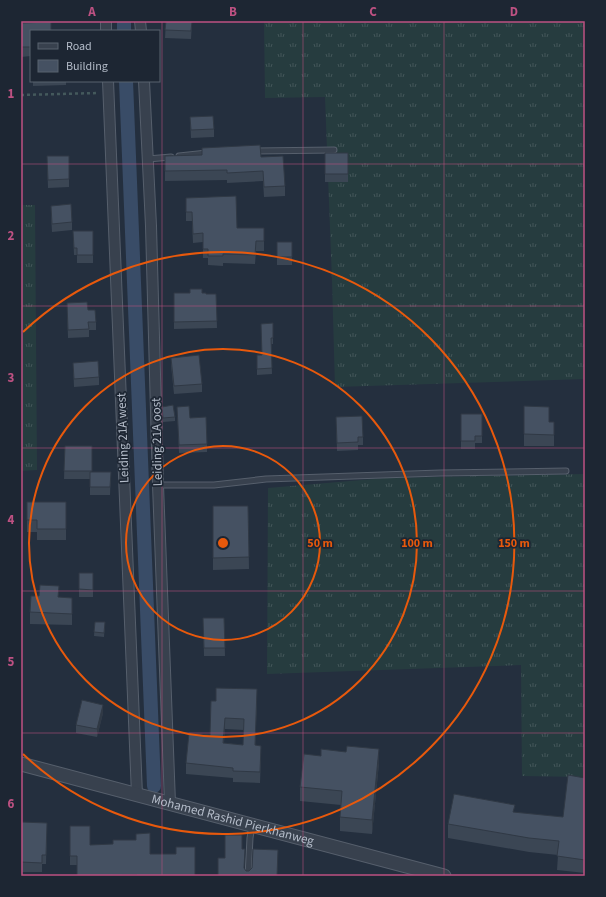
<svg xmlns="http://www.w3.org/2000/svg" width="606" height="897" font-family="'Source Sans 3',sans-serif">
  <defs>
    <pattern id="grass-tufts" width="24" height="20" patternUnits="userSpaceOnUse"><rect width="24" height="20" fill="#263c3f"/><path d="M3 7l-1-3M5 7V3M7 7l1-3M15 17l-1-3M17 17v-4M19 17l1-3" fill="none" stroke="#435659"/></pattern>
  </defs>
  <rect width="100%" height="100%" fill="#242f3e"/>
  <path fill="url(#grass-tufts)" d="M264 21H585V379L335 387 332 280 325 97 265 98Z
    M21 205H35L37 470 21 471Z
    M585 474V777L522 776 521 665 267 674 268 488 385 478Z"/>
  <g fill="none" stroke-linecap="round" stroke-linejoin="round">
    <path stroke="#394c67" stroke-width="14" d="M124 21V31
      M126 81 154 786"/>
    <g stroke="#565f6c" stroke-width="7">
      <path id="service" d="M255 151 334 150
        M179 156 207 153
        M148 159 171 157
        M158 485H214L266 479 440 473 566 471
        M248 876 250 838 252 826"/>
    </g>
    <g stroke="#565f6c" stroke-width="12">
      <path id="minor" d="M106 21V31
        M140 21 141 31
        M108 81 137 795
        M144 81 151 226 158 485 170 803"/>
    </g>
    <g stroke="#565f6c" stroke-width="15">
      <g id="tertiary">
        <path id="s1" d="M21 764 444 876"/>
      </g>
    </g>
    <path stroke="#44595c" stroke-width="2.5" stroke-dasharray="3 3" stroke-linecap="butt" d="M21 95 98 93"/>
    <use href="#service" stroke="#38414e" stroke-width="5"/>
    <use href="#minor" stroke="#38414e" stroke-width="10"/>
    <use href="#tertiary" stroke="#38414e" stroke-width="13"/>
  </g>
  <path fill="#3b4654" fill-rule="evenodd" d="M166 21H192L191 39 165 38Z
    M21 23 31 31V56L21 57Z
    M33 81H66V85L33 86Z
    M190 117 214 129V137L191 138Z
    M202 148 261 157 285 186V196L264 197 263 181 227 183V180L165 181V156L202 155Z
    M325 153H348V182H325Z
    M47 156H69V187L48 188Z
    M186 198 237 228H264V251H256L255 264 223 263V266L208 265V258H203V242L193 243 192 221H186Z
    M51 206 72 222V230L52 232 51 214Z
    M73 231H93V263H77V255H74Z
    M277 242H292V265H277Z
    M174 293H202L206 294H216L217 328 174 329Z
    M67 303 88 310 96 322V330H89V337L68 338Z
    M273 323V344H271L272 374 257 375V355H261Z
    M171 358 202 384V392L174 394 171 365Z
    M73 363 99 377V385L74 387Z
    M524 406 549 422H554V446H524Z
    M162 407 175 417V421L163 422Z
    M177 407 190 418 207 444V452L179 453Z
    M461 414H482V443H475V449H461Z
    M336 417 363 437V445H358V450L337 451Z
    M65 446 92 472H111L110 495H90V479H64Z
    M27 502H66V540H37V532H27Z
    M213 506H248L249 569 213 570Z
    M79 573H93V597H79Z
    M59 597 72 610V625L30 624V612Z
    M203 618H224L225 656H204Z
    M95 622H105L104 637 94 636Z
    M257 700 255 745 261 756 260 783 233 782V778L186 774V763L210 735 211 701ZM225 729 244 730 243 745 224 743Z
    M103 713 97 737 76 733V725Z
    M379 763 372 834 340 831V817L341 805 300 801V787Z
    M585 778V873L557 870 558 855 529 852 448 838V824L515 813 563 817Z
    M21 822 47 823 46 864H42V872H21Z
    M70 826 90 845 150 854 195 876H77V865H70Z"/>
  <path fill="#303945" d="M257 689V700L255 756V745Z
    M103 705V713L97 737V729Z
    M225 718V729L223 754V743Z
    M379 749V763L372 834V820Z"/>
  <path fill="#455162" stroke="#303945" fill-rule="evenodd" d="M166 21H192L191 31 165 30Z
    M51 22V31H31V47H21V23Z
    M213 116 214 129 191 130 190 117Z
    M260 145 261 157 283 156 285 186 264 187 263 171 227 173V170L165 171V156L202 155V148Z
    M325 153H348V174H325Z
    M47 156H69V179L48 180Z
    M236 196 237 228H264V241H256L255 255 223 254V256H208V249H203V233L193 234 192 212H186V198Z
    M71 204 72 222 52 224 51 206Z
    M73 231H93V255H77V248H74Z
    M277 242H292V257H277Z
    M190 289H202V293H206V294H216L217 321 174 322V293H190Z
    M87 302 88 310H95L96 322H88L89 329 68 330 67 303Z
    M273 323V338H271L272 368 257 369V355H262L261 324Z
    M199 355 202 384 174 386 171 358Z
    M98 361 99 377 74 379 73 363Z
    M173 405 175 417 163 418 162 407Z
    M189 406 190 418 206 417 207 444 179 445 177 407Z
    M524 406 549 407V422H554V435L524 434Z
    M461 414H482V436H475V441H461Z
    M362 416 363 437H358V442L337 443 336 417Z
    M65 446H92V471H64Z
    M90 472H111L110 487H90Z
    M27 502H66V529H37V520H27Z
    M213 506H248L249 557 213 558Z
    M79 573H93V590L79 589Z
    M40 585 59 586 58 597 72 598V614L30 612 31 596H39Z
    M203 618H224L225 648H204Z
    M95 622H105L104 633 94 632Z
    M216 688 257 689 255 745 261 746 260 772 233 771V768L186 763 189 733 210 735 211 701H216ZM225 718 244 719 243 745 223 743Z
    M82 700 103 705 97 729 76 725Z
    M347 746 379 749 372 820 340 817 342 791 300 787 304 754 321 756V749L346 752Z
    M568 775 585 778V860L557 856 559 841 529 838 448 824 454 794 515 805 513 812 563 817Z
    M21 822 47 823 46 855H42V863L21 862Z
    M70 826H90V845L113 844V840H136V834L150 833V854H176V847H195V876H137V875L77 876V856H70Z
    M225 835H242V849H245L244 868 246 871H249L252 868 253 849 278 850 277 876H218V858H225Z"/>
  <path fill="none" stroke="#bd5182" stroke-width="1" stroke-opacity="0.55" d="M162 21V876M303 21V876M444 21V876M21 164H585M21 306H585M21 448H585M21 591H585M21 733H585"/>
  <g fill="none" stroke="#e8590c" stroke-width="2">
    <circle cx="223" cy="543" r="97"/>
    <circle cx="223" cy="543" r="194"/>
    <path d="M23 332A291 291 0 1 1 23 754"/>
  </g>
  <g text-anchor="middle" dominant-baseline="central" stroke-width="3.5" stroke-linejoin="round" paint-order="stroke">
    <g font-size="13" fill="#b4bcc9" stroke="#1d2633">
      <text transform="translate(123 438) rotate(-92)">Leiding 21A west</text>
      <text transform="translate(157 442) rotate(-91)">Leiding 21A oost</text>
      <text stroke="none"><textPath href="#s1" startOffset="219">Mohamed Rashid Pierkhanweg</textPath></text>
    </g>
  </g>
  <circle cx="223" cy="543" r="6" fill="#e8590c" stroke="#1d2633" stroke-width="2"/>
  <g font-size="12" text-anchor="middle" font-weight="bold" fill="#e8590c" stroke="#1d2633" stroke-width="3.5" stroke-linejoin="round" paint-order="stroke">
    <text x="320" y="547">50 m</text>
    <text x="417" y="547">100 m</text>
    <text x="514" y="547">150 m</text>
  </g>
  <rect width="606" height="897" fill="none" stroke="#1d2633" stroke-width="44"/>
  <rect x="30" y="30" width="130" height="52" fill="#1d2633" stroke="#59626f"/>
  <rect x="38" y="43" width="20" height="6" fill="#38414e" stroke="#59626f"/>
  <text x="66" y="50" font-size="12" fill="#b4bcc9">Road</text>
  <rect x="38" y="60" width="20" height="12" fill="#455162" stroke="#59626f"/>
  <text x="66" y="70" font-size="12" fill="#b4bcc9">Building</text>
  <rect x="22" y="22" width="562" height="853" fill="none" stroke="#bd5182" stroke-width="1.5"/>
  <g font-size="13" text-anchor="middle" font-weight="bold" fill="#bd5182">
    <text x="92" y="16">A</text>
    <text x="233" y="16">B</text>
    <text x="373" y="16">C</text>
    <text x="514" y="16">D</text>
    <text x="11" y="98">1</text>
    <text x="11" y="240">2</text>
    <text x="11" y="382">3</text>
    <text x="11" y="524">4</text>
    <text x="11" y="666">5</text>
    <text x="11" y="808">6</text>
  </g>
</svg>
